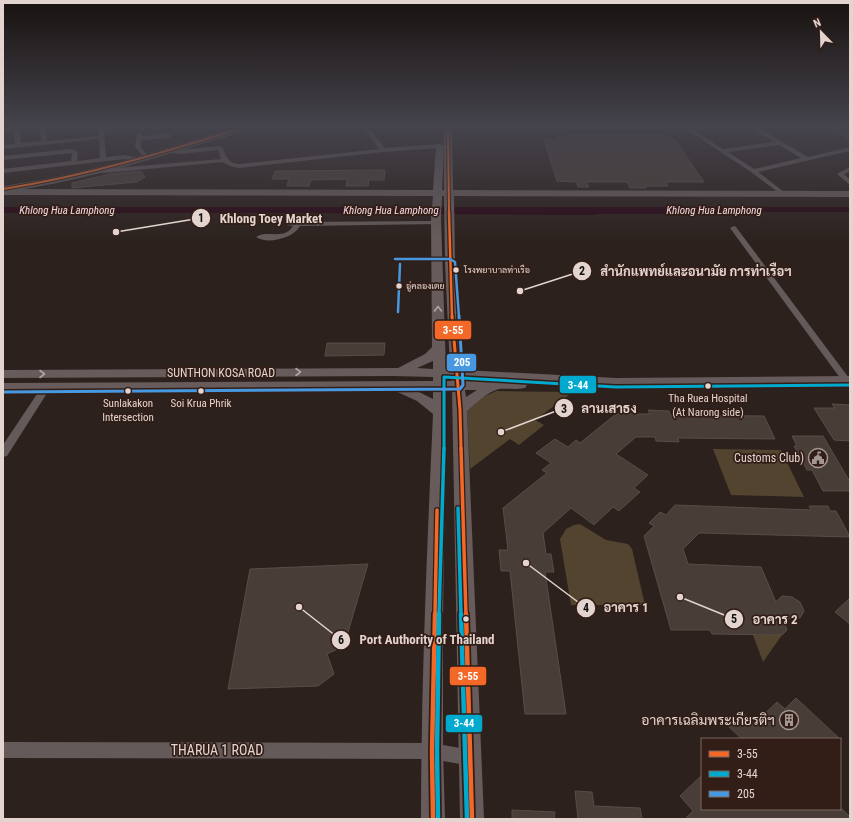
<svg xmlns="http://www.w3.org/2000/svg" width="853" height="822" font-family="'Roboto Condensed',Sarabun,sans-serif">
  <rect width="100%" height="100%" fill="#2c211d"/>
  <path fill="#52442f" d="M496 391 573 392 535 420 544 425 519 445 510 439 470 469 467 411 479 399Z
    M713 449 781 450 804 497 731 495Z
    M580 524 606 540 628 544 632 549 645 605H571L560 539 566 529 574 525Z
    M753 635H782L763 662Z"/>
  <path fill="#280815" d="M3 207H850V212H755L756 214H596V215L299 213H3Z"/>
  <path fill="#493e37" stroke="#564e48" d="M850 127V139L823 128V127Z
    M568 135H661L675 140 704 182H666L668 186H645L646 188H630L627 182H586L589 187H578L576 182 557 181 544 140H559L557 137H568Z
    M385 170 384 180H369L368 186H346L347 179 311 180 309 186H287L289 179H272L275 171Z
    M141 171 145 177 137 182 72 188V183L110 174Z
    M327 343H385L384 355 325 356Z
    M832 404 850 405V441L834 440 814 408H835Z
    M648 410 669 411 670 415 764 416 775 439 678 438 679 442 656 441 655 437H636L616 454 648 475 634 488 640 492 619 511 613 507 594 525 571 508 543 533 546 554H551L554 572H545L566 714H525L510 571H501L499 550H508L503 508 547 473 542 470 551 463 536 453 555 439 568 447 576 440 580 443 616 414H650Z
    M792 436H823L850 482V491H823L812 470H807L794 446H797Z
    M675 505 811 510 809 506H828L830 511H836L850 537 699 533 683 549 688 564 761 567 776 602 782 596 792 597 800 602 804 611 800 618 783 619 787 630 782 635 712 634 710 630H671L644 536 654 526 649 523 660 512 666 515Z
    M368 564 344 646 327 654 334 674 318 686 228 689 250 569Z
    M850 598V624L835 612Z
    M796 698 840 739H742L727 725 742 712 754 724 777 702 785 709Z
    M702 775V809H842L850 817V819H685L693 811 680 796Z
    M575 791 592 792 594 806 640 808 642 819H578Z
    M512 810 555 812 554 819H512Z"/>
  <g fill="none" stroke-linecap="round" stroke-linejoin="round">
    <path fill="#635a59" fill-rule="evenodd" d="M8 127H21L20 128 21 143 42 141 39 127H45L47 141 99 136 98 131 101 129 141 127 104 132 106 157 124 155 138 158 135 160 124 159 3 173V169L71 161 72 153 3 160V156L72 149 78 152 77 161 100 158 99 139 3 149V145L15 144 14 129 3 132V128Z
      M363 127H368L385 148 440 144 443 146 440 148 383 152 239 168 230 166 223 162 104 173 101 171 104 169 221 159 218 150 180 154 170 152 169 151 172 149 180 150 220 146 223 148C226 157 228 163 239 164L379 149Z
      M683 127H689L723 149 774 142 750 127H757L808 157 850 147V151L758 172 784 192 785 193 782 195 751 172ZM779 145 801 158 754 169 728 152Z
      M137 133H141L142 136 169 134 172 136 169 138 141 140V147L147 155 144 157 135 147Z
      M850 167V171L844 174 850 180V185L837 174Z
      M436 221 438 222V224L300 226C294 238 267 245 256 237 267 229 284 241 293 226L287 225V223L289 222Z
      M734 226 736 227 849 378V382H843L730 228Z
      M46 384 51 387 7 456 3 457V445L43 385Z
      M3 742 432 743 471 750 477 752 479 758 477 764 471 766 432 759 3 758Z"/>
    <path fill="#675c5b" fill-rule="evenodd" d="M444 127H452L453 190 850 191V197L454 196 455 264 463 370 616 378 850 376V384L616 386 464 378V381H520L525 382 527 385 525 388C516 390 507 388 499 389 487 392 475 404 467 411L484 819H460L452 390H446L443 619V751L445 819H421C421 684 427 549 433 414L417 401 393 390 3 391V383L433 381V377L393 376 3 378V370L398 368 425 354 432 347 431 218 433 196 3 195V189L433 190 436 146 440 144 444 146 442 190H444ZM442 196H444L445 264 450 369H446L441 218ZM433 361V369L417 368ZM446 378H451V381H446ZM415 390H433V399ZM465 390H477L466 397Z"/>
    <path fill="#665a58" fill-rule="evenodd" d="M236 127H250C242 134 215 140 204 143 138 164 72 183 3 192V186C83 175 159 151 236 127Z"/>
    <g stroke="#321e17" stroke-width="4">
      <path id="bus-1-far4" d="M448 127 449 212
        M3 189C86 176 165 152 245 127"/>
    </g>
    <g stroke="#321e17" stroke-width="5">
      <path id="bus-1-far3" d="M449 211 452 317"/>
    </g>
    <g stroke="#321e17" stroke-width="6">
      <path id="bus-1-far2" d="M452 316 460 410 461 449"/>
    </g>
    <g stroke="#321e17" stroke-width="6">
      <path id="bus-1-far1" d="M461 448 466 615
        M435 615 437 510"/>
    </g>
    <g stroke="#321e17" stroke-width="8">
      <path id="bus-1" d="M466 614 472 819
        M433 819 432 751 435 614"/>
    </g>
    <g stroke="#321e17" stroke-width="6">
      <path id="bus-2-far2" d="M444 449V377L616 387 850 385"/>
    </g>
    <g stroke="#321e17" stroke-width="6">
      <path id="bus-2-far1" d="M458 508 461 615
        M439 615 444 448"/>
    </g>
    <g stroke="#321e17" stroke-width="8">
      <path id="bus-2" d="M461 614 467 819
        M438 819 437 751 439 614"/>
    </g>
    <g stroke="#321e17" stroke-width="5">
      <path id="bus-3-far1" d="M395 259H450L455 262 459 317
        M398 312 400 264"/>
    </g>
    <g stroke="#321e17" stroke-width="6">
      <path id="bus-3" d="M3 392 460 389 463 385 459 316"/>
    </g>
    <use href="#bus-1-far4" stroke="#f36827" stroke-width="2"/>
    <use href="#bus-1-far3" stroke="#f36827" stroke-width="2.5"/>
    <use href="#bus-1-far2" stroke="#f36827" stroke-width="3"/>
    <use href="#bus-1-far1" stroke="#f36827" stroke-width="3.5"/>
    <use href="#bus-1" stroke="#f36827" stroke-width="4.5"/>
    <use href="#bus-2-far2" stroke="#00a9ce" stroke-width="3"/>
    <use href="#bus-2-far1" stroke="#00a9ce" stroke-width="3.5"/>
    <use href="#bus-2" stroke="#00a9ce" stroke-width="4.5"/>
    <use href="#bus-3-far1" stroke="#4699e1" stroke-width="2.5"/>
    <use href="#bus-3" stroke="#4699e1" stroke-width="3"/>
  </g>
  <defs><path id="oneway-chevron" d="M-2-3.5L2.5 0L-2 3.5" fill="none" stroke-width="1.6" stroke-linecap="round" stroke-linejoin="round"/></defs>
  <g stroke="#b1a4a1">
    <use href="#oneway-chevron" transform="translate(438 309) rotate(-91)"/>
    <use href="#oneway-chevron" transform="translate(298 372)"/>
    <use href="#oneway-chevron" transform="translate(42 374)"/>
  </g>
  <linearGradient id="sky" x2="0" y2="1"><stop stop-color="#181210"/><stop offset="0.52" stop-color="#45434c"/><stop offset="1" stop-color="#45434c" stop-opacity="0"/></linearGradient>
  <rect width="853" height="242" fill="url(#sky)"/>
  <defs>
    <g id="civic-ring" transform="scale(1)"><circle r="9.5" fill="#321e17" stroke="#a39591" stroke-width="1.5"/><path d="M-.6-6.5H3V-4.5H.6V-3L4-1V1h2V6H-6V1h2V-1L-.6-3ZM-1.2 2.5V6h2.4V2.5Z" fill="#a39591"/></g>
    <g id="building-ring" transform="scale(1)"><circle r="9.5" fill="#321e17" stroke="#a39591" stroke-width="1.5"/><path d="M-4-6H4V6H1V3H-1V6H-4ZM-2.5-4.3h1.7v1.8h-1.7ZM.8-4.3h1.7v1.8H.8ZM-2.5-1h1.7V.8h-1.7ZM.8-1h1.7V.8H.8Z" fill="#a39591"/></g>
  </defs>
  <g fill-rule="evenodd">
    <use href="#civic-ring" x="818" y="458"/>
    <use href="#building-ring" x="789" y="720"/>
  </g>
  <g fill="#e3d4d0" stroke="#321e17" stroke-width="1.5">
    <circle cx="456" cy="270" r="3.5"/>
    <circle cx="399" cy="286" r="3.5"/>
    <circle cx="708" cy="386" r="3.5"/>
    <circle cx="128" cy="391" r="3.5"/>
    <circle cx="201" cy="391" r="3.5"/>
    <circle cx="466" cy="619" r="3.5"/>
  </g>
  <g text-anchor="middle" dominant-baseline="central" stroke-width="3.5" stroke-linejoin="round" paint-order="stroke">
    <g font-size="9" fill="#e3d4d0" stroke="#321e17" text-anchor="start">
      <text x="464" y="270">โรงพยาบาลท่าเรือ</text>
      <text x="406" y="286">อู่คลองเตย</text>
    </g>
    <g font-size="11" font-style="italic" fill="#f6d7e0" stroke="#321e17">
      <text x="67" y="210">Khlong Hua Lamphong</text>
      <text x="391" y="210">Khlong Hua Lamphong</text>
      <text x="714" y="210">Khlong Hua Lamphong</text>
    </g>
    <g font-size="11" fill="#e3d4d0" stroke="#321e17">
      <text x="708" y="398">Tha Ruea Hospital<tspan x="708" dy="14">(At Narong side)</tspan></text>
      <text x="128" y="403">Sunlakakon<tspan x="128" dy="14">Intersection</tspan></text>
      <text x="201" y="403">Soi Krua Phrik</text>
    </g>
    <g font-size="12" fill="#e3d4d0" stroke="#321e17">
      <text x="221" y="373">SUNTHON KOSA ROAD</text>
    </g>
    <g font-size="12" fill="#e3d4d0" stroke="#321e17" text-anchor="end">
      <text x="804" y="458">Customs Club)</text>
    </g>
    <g font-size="14" fill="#e3d4d0" stroke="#321e17" text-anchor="end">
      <text x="775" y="720">อาคารเฉลิมพระเกียรติฯ</text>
    </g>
    <g font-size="14" fill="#e3d4d0" stroke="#321e17">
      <text x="217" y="750">THARUA 1 ROAD</text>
    </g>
  </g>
  <path fill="none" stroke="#e3d4d0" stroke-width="1.5" d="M116 232L201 218M520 291L582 271M501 432L564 408M526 563L586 608M680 597L734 619M299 607L341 640"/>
  <g fill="#e3d4d0" stroke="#321e17" stroke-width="1.5">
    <circle cx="116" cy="232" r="4"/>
    <circle cx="520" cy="291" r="4"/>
    <circle cx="501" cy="432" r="4"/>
    <circle cx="526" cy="563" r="4"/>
    <circle cx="680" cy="597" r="4"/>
    <circle cx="299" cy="607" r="4"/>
    <circle cx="201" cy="218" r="10"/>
    <circle cx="582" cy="271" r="10"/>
    <circle cx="564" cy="408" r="10"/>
    <circle cx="586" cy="608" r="10"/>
    <circle cx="734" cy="619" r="10"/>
    <circle cx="341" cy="640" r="10"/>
  </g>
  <g font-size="12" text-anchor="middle" font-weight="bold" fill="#111">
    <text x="201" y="222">1</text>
    <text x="582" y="275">2</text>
    <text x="564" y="413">3</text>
    <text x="586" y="612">4</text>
    <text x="734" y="623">5</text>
    <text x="341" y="644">6</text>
  </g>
  <g font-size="13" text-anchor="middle" font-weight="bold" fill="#e3d4d0" stroke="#321e17" stroke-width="3.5" stroke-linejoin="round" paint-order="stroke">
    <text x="271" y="223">Khlong Toey Market</text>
    <text x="696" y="276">สำนักแพทย์และอนามัย การท่าเรือฯ</text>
    <text x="609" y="413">ลานเสาธง</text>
    <text x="626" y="612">อาคาร 1</text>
    <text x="775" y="624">อาคาร 2</text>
    <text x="427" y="644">Port Authority of Thailand</text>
  </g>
  <g stroke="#321e17" stroke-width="1.5">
    <rect x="434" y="320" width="38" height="20" rx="4" fill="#f36827"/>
    <rect x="446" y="353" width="31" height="19" rx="4" fill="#4699e1"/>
    <rect x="559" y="375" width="38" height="19" rx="4" fill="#00a9ce"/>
    <rect x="449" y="666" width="38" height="20" rx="4" fill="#f36827"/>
    <rect x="445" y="714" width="38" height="19" rx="4" fill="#00a9ce"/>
  </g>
  <g font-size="11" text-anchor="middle" font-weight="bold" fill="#fff">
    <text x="453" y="334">3-55</text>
    <text x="462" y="366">205</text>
    <text x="578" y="389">3-44</text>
    <text x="468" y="680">3-55</text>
    <text x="464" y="727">3-44</text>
  </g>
  <rect width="853" height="822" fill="none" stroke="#e3d4d0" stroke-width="8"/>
  <rect x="701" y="738" width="140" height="72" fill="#321e17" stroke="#796761"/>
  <rect x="709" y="751" width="20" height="6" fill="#f36827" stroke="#796761"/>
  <text x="737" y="758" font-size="12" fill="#e3d4d0">3-55</text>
  <rect x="709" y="771" width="20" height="6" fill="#00a9ce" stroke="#796761"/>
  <text x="737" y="778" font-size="12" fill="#e3d4d0">3-44</text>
  <rect x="709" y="791" width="20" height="6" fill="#4699e1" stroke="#796761"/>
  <text x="737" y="798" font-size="12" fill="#e3d4d0">205</text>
  <g transform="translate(821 32) rotate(337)" stroke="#321e17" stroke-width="3" paint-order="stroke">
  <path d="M0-3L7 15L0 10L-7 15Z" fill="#e3d4d0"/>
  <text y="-6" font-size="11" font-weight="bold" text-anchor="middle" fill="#e3d4d0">N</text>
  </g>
</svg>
